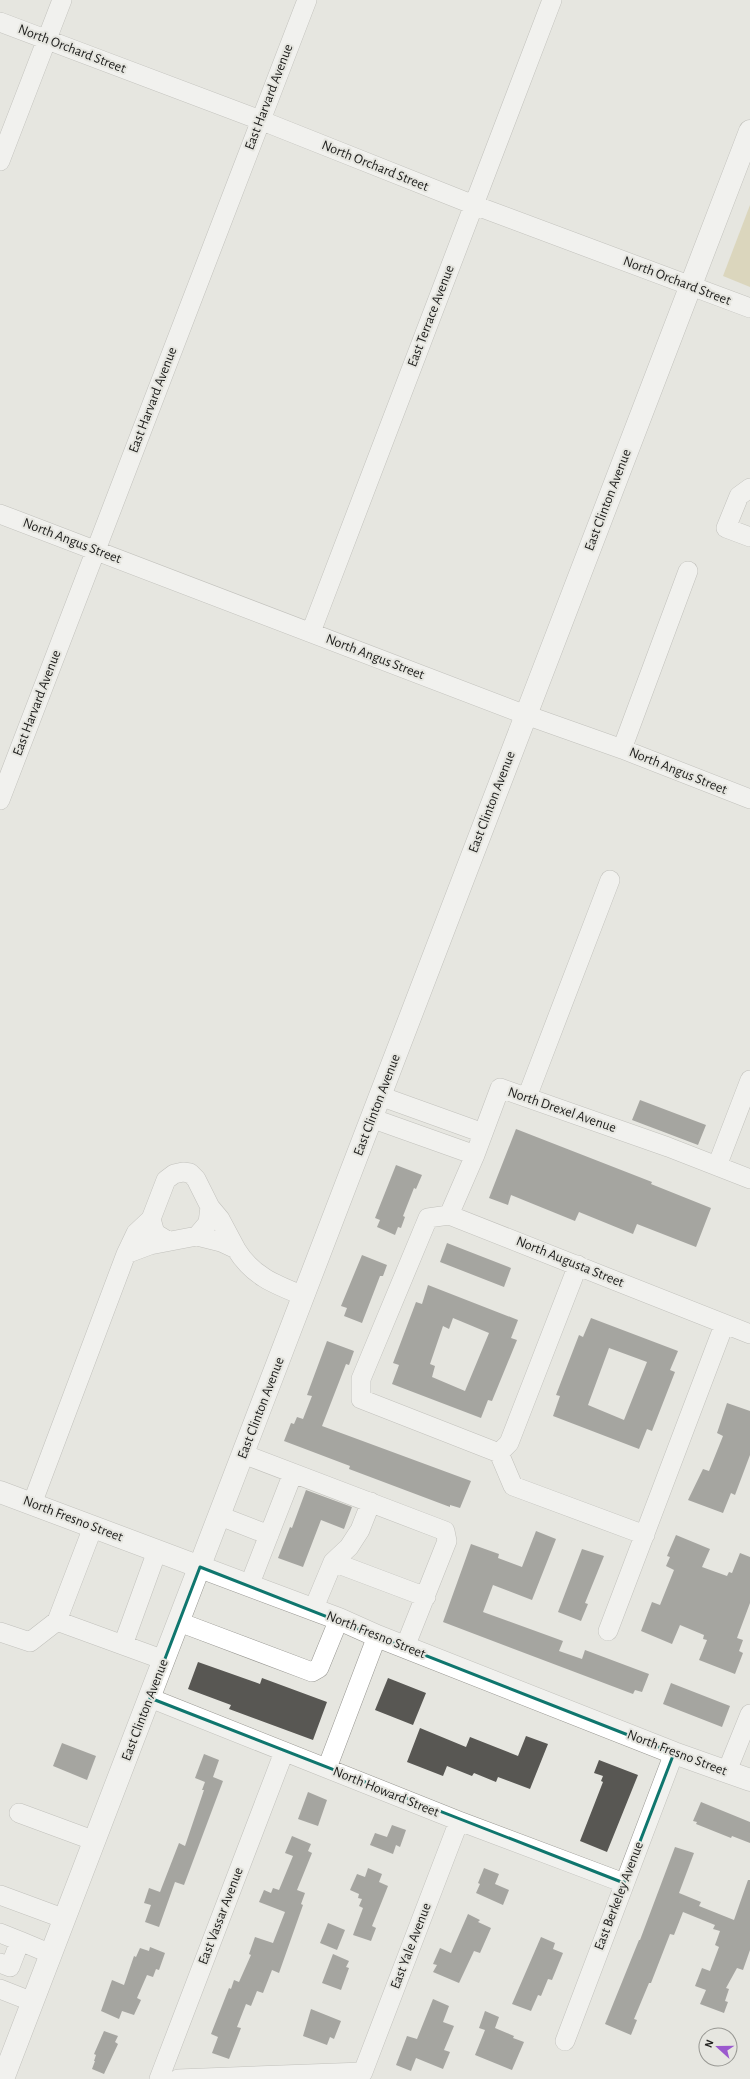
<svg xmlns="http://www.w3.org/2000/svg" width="750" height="2079" font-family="'Alegreya Sans',sans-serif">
  <rect width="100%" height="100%" fill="#e6e6e0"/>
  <path fill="#cec493" d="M750 205V287L723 276Z"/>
  <path fill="#585753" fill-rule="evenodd" d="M640 1100 706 1125 698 1145 632 1120Z
    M516 1129 652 1182 651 1184 711 1208 696 1247 637 1224 633 1234 579 1212 575 1221 511 1195 508 1205 489 1198Z
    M396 1165 422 1175 416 1189 414 1188 403 1216 405 1217 401 1228 398 1227 395 1235 377 1227 380 1220 375 1218Z
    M447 1243 511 1268 504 1287 440 1262Z
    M362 1255 387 1265 383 1276H380L362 1323 344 1316 347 1308 341 1306Z
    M428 1285 518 1320 511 1338 517 1340 492 1401 488 1400 481 1418 392 1384 399 1365 393 1363 416 1302 422 1304ZM453 1318 489 1333 465 1391 432 1377 435 1366 430 1364 443 1326 449 1329Z
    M591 1318 678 1351 670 1370 675 1372 652 1431 647 1429 639 1449 553 1416 560 1396 556 1395 579 1335 583 1337ZM609 1348 647 1362 624 1420 588 1405Z
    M327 1341 354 1351 349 1365 346 1364 322 1426 471 1481 460 1508 450 1505V1507L349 1469 350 1466 284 1441 291 1423 294 1424 297 1417 303 1419 312 1396 307 1395Z
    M727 1403 750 1411V1455L735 1495 731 1493 723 1513 688 1500 703 1469 709 1471 723 1436 717 1433Z
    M306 1490 352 1507 344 1529 321 1520 303 1567 278 1558 290 1527 292 1528Z
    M536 1531 556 1539 532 1600 493 1585 483 1612 563 1641 559 1651 582 1659 585 1650 649 1674 642 1692 635 1690 633 1694 443 1622 471 1544 499 1554 498 1558 522 1567Z
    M676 1535 710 1549 702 1567 727 1576 729 1572 732 1573 740 1553 750 1557V1603L737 1638 743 1640 739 1651 743 1653 735 1674 699 1660 707 1640 703 1639 704 1635 680 1625 672 1644 641 1631 652 1602 660 1605 674 1570 666 1566 670 1557 667 1556Z
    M582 1549 604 1556 585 1603 588 1604 581 1621 558 1612Z
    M198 1662 260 1684 262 1678 327 1702 313 1740 229 1709 231 1705 188 1689Z
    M388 1678 426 1693 413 1725 375 1710Z
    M671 1683 730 1706 722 1727 663 1704Z
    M420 1728 466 1747 470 1737 518 1756 526 1736 548 1744 530 1789 498 1777 496 1782 474 1773 472 1776 447 1766 443 1776 407 1762Z
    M62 1743 96 1756 87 1780 53 1766Z
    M204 1754 219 1760 213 1777 223 1781 184 1885 175 1882 159 1927 145 1922 151 1905 144 1903 149 1888 160 1892 179 1843 185 1846 204 1790H202L205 1782 195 1778Z
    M599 1760 638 1775 607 1852 580 1841 603 1782 601 1781 603 1776 594 1773Z
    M308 1792 327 1800 318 1826 298 1819Z
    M701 1802 750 1822V1843L732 1836 731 1838 696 1824 697 1822 693 1821Z
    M392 1825 406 1830 400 1847 396 1845 393 1854 370 1845 375 1833 387 1837Z
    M292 1836 311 1844 308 1851 312 1853 297 1890 305 1893 301 1904 303 1905 279 1973 272 1970 263 1993 257 1991 251 2006 246 2004 237 2027 241 2028 229 2059 212 2053 218 2037 211 2034 229 1988 231 1989 234 1980 239 1982 251 1955 249 1954 255 1937 273 1943 285 1912 259 1902 264 1890 271 1893 273 1888 279 1890 293 1856 285 1853Z
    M675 1847 694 1853 679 1893 701 1902 699 1906 734 1920 748 1880H750V1950L743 1970 737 1968 726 1988 729 1989 725 2001 728 2002 724 2013 700 2004 706 1990 695 1986 702 1968 710 1971 719 1947 715 1945 720 1931 713 1929 715 1925 683 1912 674 1935 670 1934 651 1983H649L634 2019 637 2020 631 2035 605 2024 639 1940H640Z
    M368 1868 382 1874 379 1882 388 1886 372 1926 376 1928 371 1941 353 1935 363 1908 359 1906 362 1899 358 1898 359 1894 350 1890 357 1874 365 1877Z
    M484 1868 499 1874 495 1884 509 1890 503 1905 476 1893 480 1884 478 1883Z
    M468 1914 480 1920 478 1922 491 1928 480 1953 474 1951 459 1983 433 1972 437 1965 433 1964 440 1948 451 1953Z
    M328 1923 345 1930 337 1950 320 1943Z
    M541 1937 555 1943 553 1949 563 1953 552 1980 548 1979 541 1996 538 1995 531 2011 512 2004Z
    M150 1947 165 1953 159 1970 156 1969 153 1977 147 1975 137 1998 141 2000 134 2015 122 2011 119 2019 101 2011 112 1980 124 1985 134 1956 136 1957 140 1948 149 1951Z
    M333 1954 349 1961 346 1967 349 1968 341 1990 322 1983Z
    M433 1999 449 2006 443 2022 454 2026 444 2050 450 2052 443 2069 416 2058 411 2071 396 2065 407 2036 417 2039Z
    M311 2009 341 2021 334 2039 330 2037 327 2045 303 2036Z
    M485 2011 499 2017 495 2028 514 2036 513 2038 524 2042 512 2070 475 2055 485 2030 479 2028Z
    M104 2031 118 2036 115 2042 118 2044 104 2074 92 2069 95 2061H94L96 2055 94 2054Z"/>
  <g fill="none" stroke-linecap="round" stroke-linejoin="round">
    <g stroke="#979691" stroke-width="20">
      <path id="minor" d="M0 22 260 120 474 205 750 308
        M0 161 62 0
        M750 488 739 496 726 528 750 537
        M0 514 526 715 622 749 750 799
        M311 632 552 0
        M622 749 688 571
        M0 800 307 0
        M380 1096 483 1133
        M527 1097 610 880
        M371 1118 475 1155
        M717 1166 750 1080
        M750 1179 668 1147 500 1088 475 1155 449 1215 750 1334
        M449 1215 428 1218 361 1379V1399L499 1453 513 1486 645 1535
        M151 1219 136 1233 126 1254 150 1245 197 1236 208 1223 210 1207 196 1179 190 1173 183 1172 174 1174 166 1180 151 1219 155 1233 168 1241
        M197 1236 221 1242 236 1249 220 1219 210 1207
        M236 1249C252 1276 276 1285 304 1296
        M499 1453 509 1443 578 1265
        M243 1454 445 1531 447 1541 405 1647
        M32 1504 126 1254
        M220 1516 269 1535
        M333 1562 426 1597
        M249 1586 293 1473
        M313 1610 333 1562 349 1547 360 1530 371 1502
        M57 1621 164 1660
        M179 1622 312 1672 319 1668 339 1619
        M608 1631 724 1325
        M0 1632 30 1642 57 1621 93 1527
        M123 1645 157 1551
        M150 1698 459 1821 624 1883
        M327 1768 377 1636
        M727 1771 750 1714
        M19 1813 95 1841
        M0 1895 65 1919
        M0 1933 20 1941
        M0 1963 10 1967 20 1941 51 1954
        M0 1989 33 2002
        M565 2041 674 1753
        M159 2079 284 1752
        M178 2079 363 2072 459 1821"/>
    </g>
    <g stroke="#979691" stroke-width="23">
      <path id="major" d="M0 1492 339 1619 377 1636 674 1753 750 1780
        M3 2079 750 131"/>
    </g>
    <use href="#minor" stroke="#fff" stroke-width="19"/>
    <use href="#major" stroke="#fff" stroke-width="22"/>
  </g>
  <path d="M0 0H750V2079H0ZM200 1567 674 1753 624 1883 150 1698Z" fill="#e6e6e0" fill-opacity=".55" fill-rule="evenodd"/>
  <path fill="none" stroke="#0f766e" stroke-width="3" stroke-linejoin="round" d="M200 1567 674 1753 624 1883 150 1698Z"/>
  <g text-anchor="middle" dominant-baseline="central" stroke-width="4" stroke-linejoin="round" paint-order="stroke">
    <g font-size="14" fill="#222220" stroke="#e6e6e0">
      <text transform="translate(72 49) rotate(21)">North Orchard Street</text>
      <text transform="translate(269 97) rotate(-69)">East Harvard Avenue</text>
      <text transform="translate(375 166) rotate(22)">North Orchard Street</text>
      <text transform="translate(677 281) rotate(21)">North Orchard Street</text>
      <text transform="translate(431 316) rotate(-69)">East Terrace Avenue</text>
      <text transform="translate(153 400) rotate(-69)">East Harvard Avenue</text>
      <text transform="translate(608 500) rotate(-69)">East Clinton Avenue</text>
      <text transform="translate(72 541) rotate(21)">North Angus Street</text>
      <text transform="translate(375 657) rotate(21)">North Angus Street</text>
      <text transform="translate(37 703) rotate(-69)">East Harvard Avenue</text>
      <text transform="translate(678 771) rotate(22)">North Angus Street</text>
      <text transform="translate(492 802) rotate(-69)">East Clinton Avenue</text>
      <text transform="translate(377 1105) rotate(-69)">East Clinton Avenue</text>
      <text transform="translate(562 1110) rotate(19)">North Drexel Avenue</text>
      <text transform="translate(570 1262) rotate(22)">North Augusta Street</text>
      <text transform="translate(261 1408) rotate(-69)">East Clinton Avenue</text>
      <text transform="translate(73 1519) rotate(21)">North Fresno Street</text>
      <text transform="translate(376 1635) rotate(22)">North Fresno Street</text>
      <text transform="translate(145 1710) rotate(-69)">East Clinton Avenue</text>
      <text transform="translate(677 1753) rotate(21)">North Fresno Street</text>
      <text transform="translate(386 1792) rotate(22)">North Howard Street</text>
      <text transform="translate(619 1896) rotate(-69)">East Berkeley Avenue</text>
      <text transform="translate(221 1916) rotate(-69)">East Vassar Avenue</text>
      <text transform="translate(411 1946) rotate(-69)">East Yale Avenue</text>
    </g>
  </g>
  <g transform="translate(718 2047) rotate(291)"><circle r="19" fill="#e6e6e0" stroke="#989893"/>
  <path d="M0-3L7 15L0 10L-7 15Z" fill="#9b59ce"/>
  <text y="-6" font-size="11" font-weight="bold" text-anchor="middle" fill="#222220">N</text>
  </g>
</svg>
